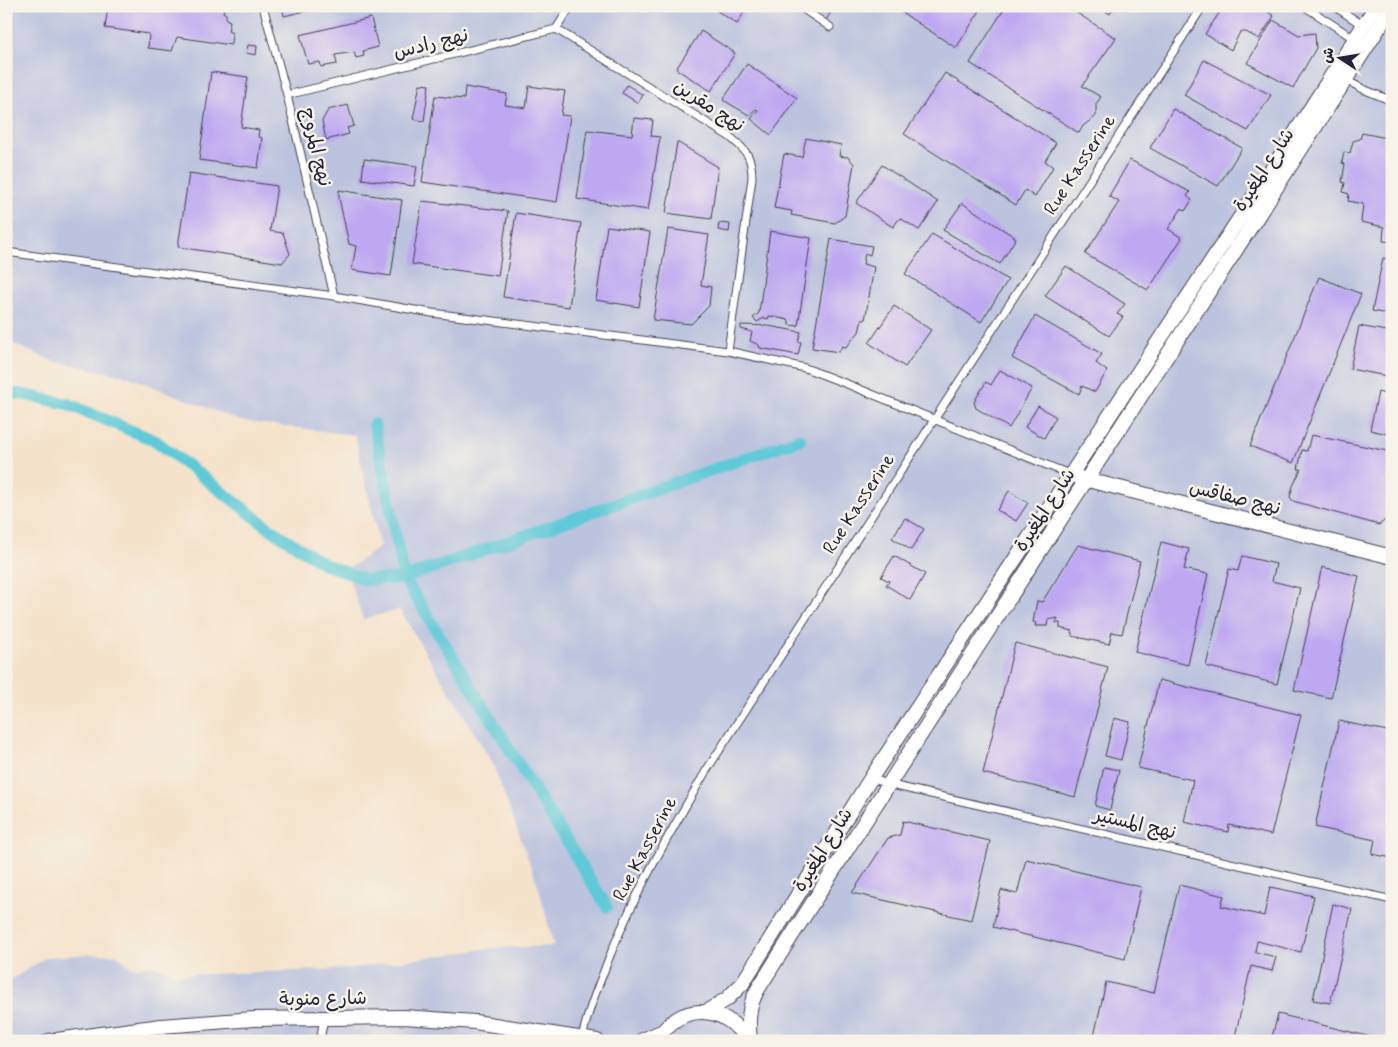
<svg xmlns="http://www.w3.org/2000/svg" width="1398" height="1047" font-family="Mynerve,'Playpen Sans Arabic',sans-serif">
  <rect width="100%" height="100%" fill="#f7f3e8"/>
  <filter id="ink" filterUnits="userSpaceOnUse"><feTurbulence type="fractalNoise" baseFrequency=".02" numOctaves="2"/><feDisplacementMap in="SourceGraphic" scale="10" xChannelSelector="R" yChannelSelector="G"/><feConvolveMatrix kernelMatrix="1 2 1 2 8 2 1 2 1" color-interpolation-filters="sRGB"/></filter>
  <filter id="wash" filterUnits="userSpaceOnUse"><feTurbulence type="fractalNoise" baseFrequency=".0096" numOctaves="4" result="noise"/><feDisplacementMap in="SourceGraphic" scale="20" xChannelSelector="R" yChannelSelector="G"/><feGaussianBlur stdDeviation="1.12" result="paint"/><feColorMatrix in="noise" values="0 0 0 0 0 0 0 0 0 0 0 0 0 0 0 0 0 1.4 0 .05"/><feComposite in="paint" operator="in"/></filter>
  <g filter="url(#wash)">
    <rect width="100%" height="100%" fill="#f5e2ca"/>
    <path fill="#bcc3de" d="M6 6H1392V1041H6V982L9 981 47 957 88 954 117 955 134 968 151 964 177 975 345 969 492 948 554 946 538 885 492 762 400 610 363 619 346 570 380 547 355 435 241 421 129 377 52 361 6 341Z"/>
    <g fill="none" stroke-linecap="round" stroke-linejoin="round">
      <path stroke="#5ec9d7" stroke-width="12" d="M6 394H21L68 404 156 441 269 528 324 564 366 580 404 578 800 439
        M374 424 404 578 607 907"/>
    </g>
    <g id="blocks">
      <path fill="#bda8f1" d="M108 6H225L223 12 226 14V19L230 21 228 31 232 33 231 45 177 37 172 51 148 48 149 34 105 28Z
        M282 6H322V7L284 16Z
        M710 6H748L737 24Z
        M816 6H835L826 20 813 12Z
        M892 6H983L956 48Z
        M1006 6H1066L1116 38 1082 86 1101 97 1096 104V116L1083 126 1079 133 970 63Z
        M1097 6H1114L1110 14Z
        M1224 6H1259L1274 16 1259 39 1246 32H1240L1231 50 1205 34Z
        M371 18 378 47 363 51 364 56 356 58 354 52 335 55 337 64 321 67 320 62 308 64 300 35Z
        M1273 20 1299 35 1315 33 1316 48 1293 88 1247 63Z
        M701 31 735 53 711 91 676 69Z
        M248 45 257 46 256 55 246 53Z
        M1204 60 1271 95 1248 131 1184 95Z
        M747 64 797 98 771 135 751 119 758 110 756 109 749 115 723 100Z
        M211 72 248 77 241 127 259 130 258 137 262 138 258 168 199 160Z
        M945 73 1056 143 1045 161 1053 167 1035 197 1025 190 1016 205 904 134Z
        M420 84 429 85 424 121 413 119Z
        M627 85 643 95 638 103 622 93Z
        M529 86 565 91 561 115 570 116 557 202 422 182 435 96 464 99 465 87 507 94 505 105 526 108Z
        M348 105 354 126 347 128 349 134 326 140 322 121 328 110Z
        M1173 109 1242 148 1218 186 1150 148Z
        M634 118 653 120 651 136 660 137 648 210 577 199 587 130 632 135Z
        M1362 133 1392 139V242L1383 241 1384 227 1361 222 1363 204 1348 201 1349 194 1343 192 1345 183 1342 182 1345 164 1342 163 1344 152 1350 153 1353 141 1360 139Z
        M806 138 841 145 839 156 848 157 854 164 845 216 835 223 791 215 792 211 774 208 784 154 802 157Z
        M677 142 718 167 711 219 666 213Z
        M364 159 417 166 414 186 362 179Z
        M1130 160 1190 192 1187 196 1192 200 1185 211 1182 208 1168 229 1182 238 1148 290 1085 254 1119 202 1109 196Z
        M882 165 938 202 919 230 900 218 893 227 856 203Z
        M189 173 277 186 270 231 283 233 290 254 282 263 178 247Z
        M339 190 402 200 391 276 352 270 356 246 349 244 339 198Z
        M422 201 508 211 498 276 412 264Z
        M962 203 1016 238 1000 264 943 230Z
        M516 213 581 223 569 307 503 297Z
        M719 223 730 224 729 232 718 230Z
        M607 226 650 232 639 307 596 300Z
        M668 229 709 235 701 285 711 287 709 306 691 324 653 320Z
        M770 231 811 238 798 326 789 325V320L769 316 768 319 764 318 757 322 753 318 759 313Z
        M932 234 1008 280 981 322 905 274Z
        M831 239 872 246 870 255 865 253 863 264 874 267 865 320H862L859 332 846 347 842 346 839 352 812 348Z
        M1383 258 1392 260V315L1372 311Z
        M1066 266 1125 304 1117 314 1123 317 1109 336 1045 296Z
        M1319 277 1361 294 1293 463 1250 446Z
        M894 306 931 330 905 367 869 343Z
        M1035 316 1102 354 1096 363 1107 371 1095 392 1082 386 1079 394 1012 358Z
        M741 325 769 326 801 332 798 341 801 342 798 355 760 348 759 345 750 341 752 332 741 329Z
        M1359 326 1392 332V377L1350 369Z
        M1000 370 1032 388 1009 428 976 408 974 402 986 382 991 385Z
        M1378 392 1392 396V435L1370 430Z
        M1038 406 1056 417 1044 438 1025 427Z
        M1311 435 1392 452V515L1379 525 1293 501 1290 497 1293 486 1301 469H1298L1302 450 1307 451Z
        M1009 491 1028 503 1016 521 997 510Z
        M905 518 924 529 911 550 892 538Z
        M1161 542 1189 549 1184 569 1208 574 1188 665 1135 652Z
        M1078 545 1140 561 1122 634 1112 632 1109 644 1072 636V631L1060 628V623H1056L1058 618 1048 620 1047 626H1035L1036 623 1033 622 1037 601 1042 602Z
        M894 556 925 574 910 600 886 585 889 581 881 577Z
        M1242 556 1276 564 1272 581 1300 588 1277 684 1206 666 1229 569 1238 571Z
        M1322 567 1359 576 1331 698 1294 690Z
        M1015 643 1108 667 1075 797 983 773Z
        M1159 680 1301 715 1271 835 1229 825 1228 832 1184 822 1193 780 1138 768Z
        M1114 718 1130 722 1121 760 1105 756Z
        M1339 721 1392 732V858L1372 854 1375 840 1315 827Z
        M1104 767 1119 770 1110 810 1095 806Z
        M903 821 990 841 971 920 852 893 888 838 900 835Z
        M1026 859 1141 887 1125 959 993 927 1001 890 1017 894Z
        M1179 885 1224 896 1221 906 1264 916 1270 887 1314 896 1301 952 1257 941 1255 952 1276 957 1272 971 1251 966 1234 1041H1093L1106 982 1154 993Z
        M1333 904 1352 909 1330 1003 1313 1000Z
        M1278 1014 1383 1040 1382 1041H1271Z"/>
    </g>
  </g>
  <g filter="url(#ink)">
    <use href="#blocks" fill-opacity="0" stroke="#423f50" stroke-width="1"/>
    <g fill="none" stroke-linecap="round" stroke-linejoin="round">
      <g stroke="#423f50" stroke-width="9">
        <path id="lane" d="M263 6 287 95 334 296
          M799 6 830 27
          M1304 6 1367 47
          M1334 6 1364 26
          M556 29 730 137C747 151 752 157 752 178L728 351
          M1344 79 1363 89 1392 101
          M287 95 556 29 571 6
          M6 252 334 296 432 313 728 351 805 368 847 384 1069 474
          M871 778 887 784 1392 900
          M582 1040C586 1017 595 994 604 971 630 901 668 836 706 771L1203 6
          M320 1041 324 1018"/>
      </g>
      <g stroke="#423f50" stroke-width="16">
        <path id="street" d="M1080 478 1392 557
          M706 1012 727 999 742 984 871 778 1272 169 1376 6
          M49 1041 161 1026 254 1019 404 1017 475 1022 597 1041
          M641 1041 661 1032
          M657 1041C677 1002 726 1003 747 1041
          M750 1041C748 1021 748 1006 758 989 966 659 1183 336 1392 7"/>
      </g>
      <use href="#lane" stroke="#fff" stroke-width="7"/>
      <use href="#street" stroke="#fff" stroke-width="14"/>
    </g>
  </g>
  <g text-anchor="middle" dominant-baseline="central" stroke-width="5" stroke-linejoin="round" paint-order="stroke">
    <g font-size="19" fill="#22223b" stroke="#f7f3e8">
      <text transform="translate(431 44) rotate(-14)">نهج رادس</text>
      <text transform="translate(709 106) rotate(33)">نهج مقرين</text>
      <text transform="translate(316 147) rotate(77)">نهج المروج</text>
      <text transform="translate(1080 165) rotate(-57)">Rue Kasserine</text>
      <text transform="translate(1264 170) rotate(-57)">شارع المغيرة</text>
      <text transform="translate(1235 498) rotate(14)">نهج صفاقس</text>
      <text transform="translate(859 504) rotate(-57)">Rue Kasserine</text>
      <text transform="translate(1045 510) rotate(-57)">شارع المغيرة</text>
      <text transform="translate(1135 824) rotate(13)">نهج المستير</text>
      <text transform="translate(645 849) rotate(-62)">Rue Kasserine</text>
      <text transform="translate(823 850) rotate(-58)">شارع المغيرة</text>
      <text transform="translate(323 999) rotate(-1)">شارع منوبة</text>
    </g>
  </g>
  <rect width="1398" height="1047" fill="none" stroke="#f7f3e8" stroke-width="25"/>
  <g transform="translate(1340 58) rotate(282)" stroke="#f7f3e8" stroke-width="4" paint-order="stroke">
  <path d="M0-4L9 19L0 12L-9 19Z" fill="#22223b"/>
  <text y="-8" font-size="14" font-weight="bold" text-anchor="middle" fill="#22223b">ش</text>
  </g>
</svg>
